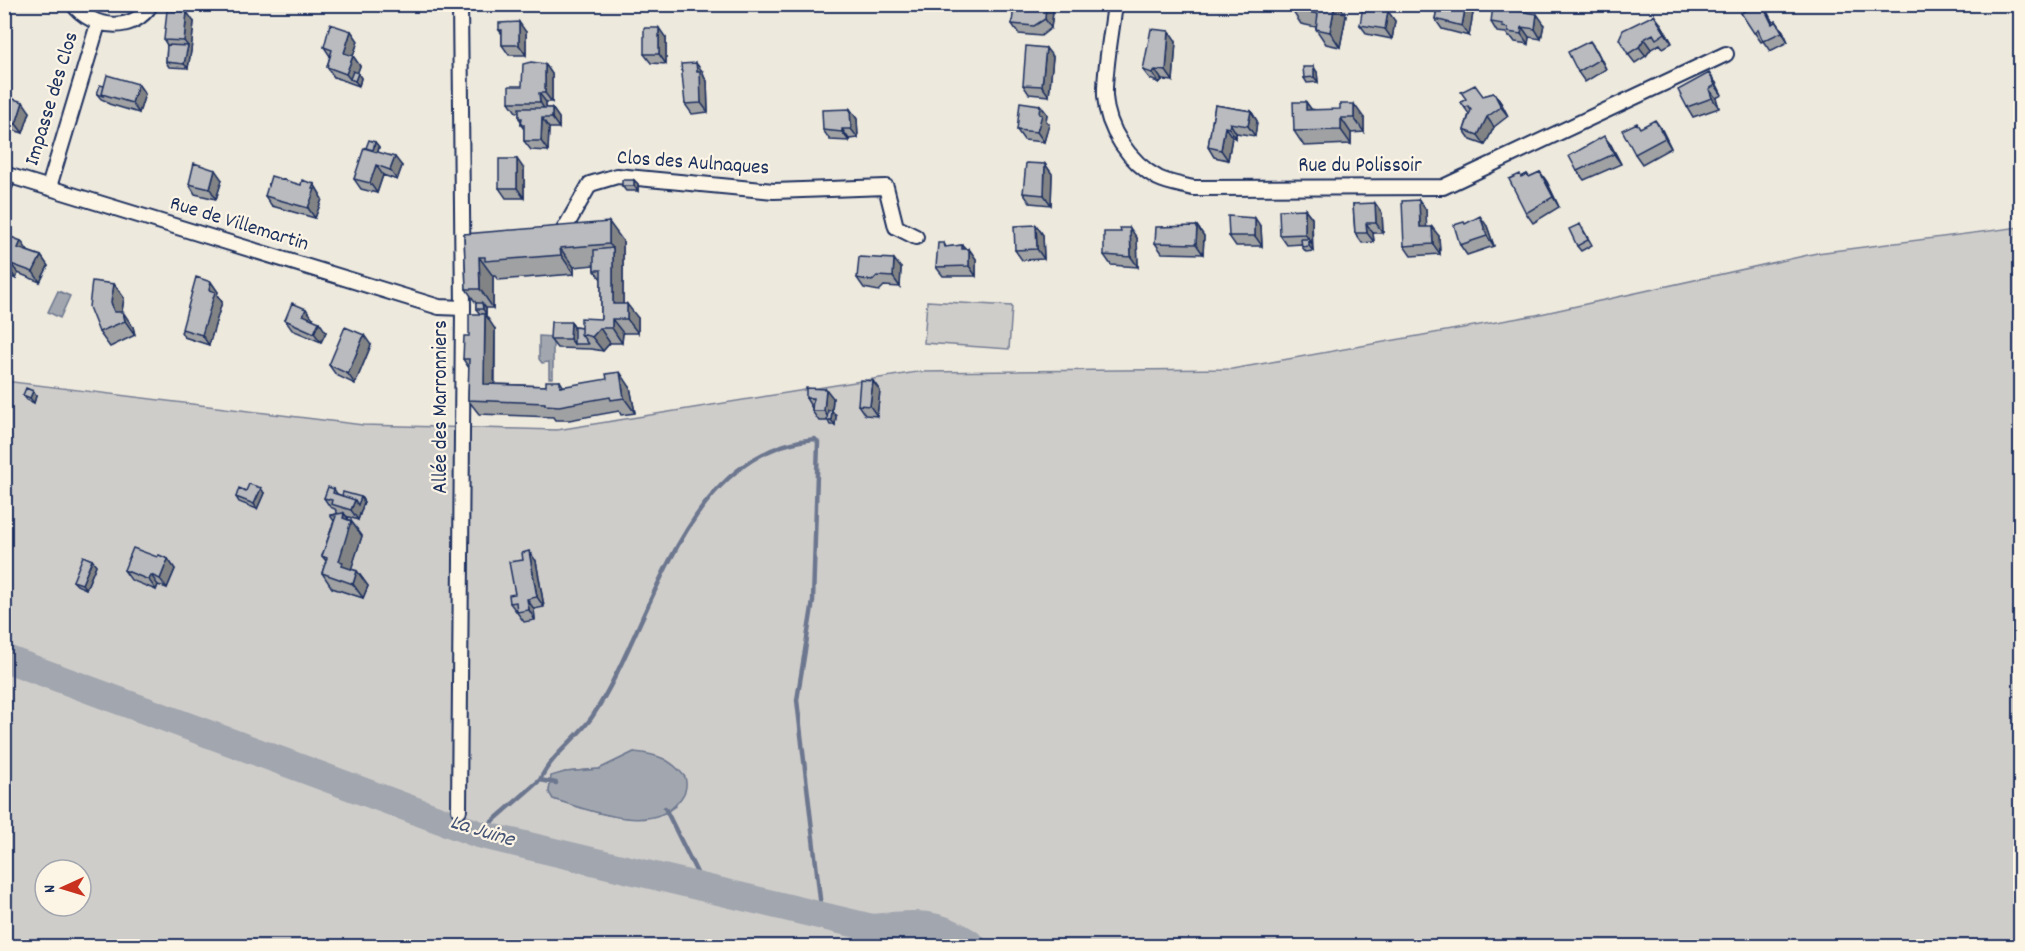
<svg xmlns="http://www.w3.org/2000/svg" width="2025" height="951" font-family="Dekko,sans-serif">
  <rect width="100%" height="100%" fill="#eee9dd"/>
  <filter id="ink" filterUnits="userSpaceOnUse"><feTurbulence type="fractalNoise" baseFrequency=".0167" numOctaves="2"/><feDisplacementMap in="SourceGraphic" scale="12" xChannelSelector="R" yChannelSelector="G"/><feConvolveMatrix kernelMatrix="1 2 1 2 8 2 1 2 1" color-interpolation-filters="sRGB"/></filter>
  <g filter="url(#ink)">
    <path fill="#cfcdca" stroke="#757e94" stroke-width="1.5" fill-rule="evenodd" d="M2020 227V946H5V381L363 425 557 430 917 372 1232 369 1536 315 1817 253ZM634 752 676 806C636 830 594 812 553 799L549 792 551 777 565 772 599 769ZM45 870H81V906H45Z
      M927 301 1012 306 1009 349 924 343Z"/>
    <path fill="#a2a7af" stroke="#6c778f" stroke-width="1.5" d="M58 291 70 296 60 318 48 312Z
      M539 336 553 337V378H549V362L542 363 539 359Z
      M634 752C657 754 671 759 685 777 688 787 685 794 678 802 651 836 586 809 553 799L549 792 551 776 565 772 599 769Z"/>
    <g fill="none" stroke-linecap="round" stroke-linejoin="round">
      <path stroke="#6c778f" stroke-width="4.5" d="M540 780 556 783
        M665 808 705 889
        M478 834 540 780C551 755 577 739 592 717 653 626 681 451 815 439L818 442 813 601 797 700 822 916"/>
      <path stroke="#a2a7af" stroke-width="28" d="M4 658 478 834 873 928C913 923 939 921 973 946"/>
      <g stroke="#1b2f5e" stroke-width="18">
        <path id="minor" d="M73 4C92 29 133 34 151 4
          M1115 4C1112 31 1104 70 1105 96 1107 129 1129 162 1158 178 1168 183 1182 185 1193 188L1443 187 1726 54
          M4 174 439 307 463 308
          M49 187 98 24
          M554 235H561L590 184 617 176 774 191 886 187 896 227 916 237
          M459 810 463 308 460 4"/>
      </g>
      <use href="#minor" stroke="#fcf5e5" stroke-width="14"/>
    </g>
    <path fill="#a0a1a3" stroke="#1b2f5e" stroke-width="1.5" d="M1054 4 1051 28 1041 36 1019 34 1012 24Z
      M1438 4H1467L1473 13 1469 36 1442 29 1435 19Z
      M1762 4 1773 23 1776 21 1783 31 1788 42 1770 51 1763 41 1761 42 1741 13Z
      M1291 9 1346 16 1340 47 1326 44 1316 29V27L1301 24Z
      M1395 21 1392 39 1367 34 1360 25Z
      M194 22 191 51 188 68 169 67 166 62 167 45 164 40Z
      M1491 22 1544 24 1541 39 1529 37 1528 44 1515 42 1512 38 1509 37 1506 33 1497 32Z
      M1661 24 1672 43 1663 48 1660 44 1651 49 1646 56 1635 63 1628 54Z
      M499 30 526 32V55H509L502 45V34Z
      M351 31 358 41 353 56 360 66 357 73 361 78 359 86 334 77 327 67 330 56 324 47Z
      M666 38V64L651 63 644 54Z
      M1176 41 1173 81 1162 80 1159 83 1150 79 1143 70Z
      M1597 51 1606 69 1585 82 1578 72Z
      M1053 57 1049 96 1029 94 1023 85Z
      M545 64 552 74V102H546V108H552L559 118V128H549L548 151 531 150 524 141V129L521 125V121L519 118V112H516L509 102 522 86Z
      M703 72 704 77 707 81 708 112 692 114 685 104Z
      M1317 72 1318 82 1307 83 1304 78Z
      M1716 83 1722 95 1716 98 1719 108 1693 117 1687 107Z
      M138 84 145 94 139 113 109 104 106 101 101 99 97 94 104 86Z
      M1494 93 1501 103 1508 116 1494 127 1485 145 1471 140 1464 130 1469 114 1461 102Z
      M4 96 30 112 23 133 13 130 8 124 4 122Z
      M1306 102 1311 109 1364 118V132L1351 133V144L1304 146 1294 131Z
      M1040 105 1047 114 1046 121 1049 124 1044 142 1024 140 1017 130Z
      M1215 105 1251 111 1257 121 1255 136 1236 133V138L1232 137 1228 160 1214 157 1208 147Z
      M850 109 857 119 858 138 849 139V141L830 140 823 130Z
      M1640 128 1662 130 1671 148 1642 164 1635 154Z
      M375 142 379 147 378 152 402 166 397 180 383 175 377 193 361 189 354 179 366 148Z
      M1611 145 1621 164 1584 180 1577 171Z
      M1045 164 1052 174 1051 205 1030 203 1023 193Z
      M524 169V198H506L499 188Z
      M1540 172 1547 182 1559 207 1533 223 1526 213 1522 177 1527 174 1529 177Z
      M4 177 14 184 10 194 4 192Z
      M222 180 216 199 195 194 189 184Z
      M634 180 638 184V191H626L622 186Z
      M314 184 320 194V196L322 199 315 218 272 206 265 196 301 185Z
      M1419 200 1426 210V227L1439 236 1440 254 1411 256 1404 246Z
      M1353 204 1382 213 1383 233H1373L1374 242 1362 243 1355 233Z
      M1305 209 1312 218 1313 251 1306 252 1302 247V244L1287 245 1280 235Z
      M1465 224 1487 226 1494 246 1467 255 1460 245Z
      M1036 225 1043 235 1044 259 1022 260 1015 250Z
      M1197 226 1204 236 1203 254 1162 253 1155 243Z
      M1261 227 1262 246H1236L1229 236Z
      M1583 229 1592 245 1581 251 1577 246Z
      M4 234 28 251H27L41 256 48 266 40 282 18 273 16 279 4 274Z
      M464 234 623 241V304L638 318V333H623L622 343H610L603 351 591 349 557 348 550 339 571 322 574 327 581 328 601 319V279L594 270V265L574 267V274L498 280 495 276H493V308H486V314H480L476 309V303L466 289Z
      M1137 238 1138 267 1111 265 1104 255Z
      M944 243 946 247 962 245 965 249H969L976 259V276H943L936 267Z
      M901 268 900 287 884 286 879 291 864 288 857 278Z
      M211 282 218 292 217 295 222 302 209 345 184 337 181 332Z
      M114 284 124 298 122 312 133 327 135 335 110 347 99 332Z
      M313 318 312 319 326 332 321 342 292 330 285 320Z
      M495 329V384L546 386 560 381 563 386 630 387 635 413 621 415 619 411 569 420H555L553 417 479 414 468 400 469 368 463 359Z
      M371 345 355 384 336 375 329 365Z
      M873 381 880 391 877 416 865 415 858 405Z
      M23 395 36 396 34 403 27 400Z
      M806 398H833L832 411 836 416 835 425H830L828 421H819L812 411V408Z
      M334 489 337 494 342 496 361 497 364 502 358 520 346 516 349 520 351 521 362 536 351 569 357 571 368 586 363 598 332 588 322 573 326 561 322 556 334 521 330 515 338 514 335 509 330 507 324 498Z
      M264 493 257 509 239 502 236 497Z
      M157 557 168 559 175 569 167 588 158 585 156 590 131 580 124 570Z
      M92 560 96 565 86 589 77 585 73 581Z
      M536 561 544 607 534 609 535 620 524 622 510 603 515 594Z"/>
    <path fill="#828385" stroke="#1b2f5e" stroke-width="1.5" d="M1046 4H1054L1051 28 1045 19Z
      M1335 4H1339L1346 16 1340 47 1330 32Z
      M1466 4H1467L1473 13 1469 36 1462 26Z
      M1762 4 1768 13 1778 33 1772 24Z
      M1388 11 1395 21 1392 39 1385 29Z
      M187 12 194 22 191 51 188 68 184 64 188 46 184 41Z
      M1537 14 1544 24 1541 39 1535 29Z
      M1654 15 1661 24 1672 43 1665 33Z
      M1776 21 1783 31 1788 42 1782 32Z
      M519 22 526 32V55L519 45Z
      M1522 27 1529 37 1528 44 1521 34Z
      M659 28 666 38V64L659 54Z
      M351 31 358 41 351 62 344 53Z
      M1169 31 1176 41 1173 81 1166 71Z
      M1644 39 1651 49 1646 56 1639 47Z
      M1590 41 1597 51 1606 69 1600 59Z
      M1046 48 1053 57 1049 96 1042 86Z
      M353 56 360 66 355 80 350 79 346 74Z
      M696 63 703 72 704 77 707 81 708 112 701 103Z
      M545 64 552 74V102L545 93Z
      M1314 67 1317 72 1318 82 1314 77Z
      M1155 70 1162 80 1159 83 1152 73Z
      M358 73 361 78 359 86 355 81Z
      M1709 73 1716 83 1722 95 1715 85Z
      M138 84 145 94 139 113 132 103Z
      M1709 89 1716 98 1719 108 1712 98Z
      M539 93 546 102V112L540 102Z
      M1494 93 1501 103 1508 116 1501 107Z
      M23 102 30 112 23 133 16 124Z
      M1306 102 1316 116 1306 110Z
      M1354 104 1364 118V132L1354 118Z
      M1040 105 1047 114 1046 121 1049 124 1044 142 1037 132Z
      M552 108 559 118V128L552 118Z
      M850 109 857 119 858 138 851 129Z
      M1251 111 1257 121 1255 136 1248 126Z
      M1487 117 1494 127 1485 145 1478 135Z
      M542 118 549 128 548 151 541 141Z
      M1341 118 1351 133V144L1341 130Z
      M1655 120 1662 130 1671 148 1665 138Z
      M1230 123 1236 133V138L1229 128Z
      M1225 127 1232 137 1228 160 1221 150Z
      M842 129 849 139V141L842 132Z
      M1604 136 1611 145 1621 164 1614 154Z
      M375 142 379 147 376 159 372 154Z
      M395 157 402 166 397 180 390 170Z
      M517 159 524 169V198L517 188Z
      M1045 164 1052 174 1051 205 1044 195Z
      M376 165 383 175 377 193 370 183Z
      M215 170 222 180 216 199 210 189Z
      M1540 172 1547 182 1559 207 1553 197Z
      M10 179 14 184 10 194 6 189Z
      M634 180 638 184V191L634 186Z
      M314 184 320 194V196L322 199 315 218 308 208Z
      M1419 200 1426 210 1427 237 1420 227Z
      M1375 203 1382 213 1383 233 1376 223Z
      M1305 209 1312 218V244L1305 234Z
      M1480 216 1487 226 1494 246 1487 236Z
      M1255 218 1261 227 1262 246 1255 236Z
      M609 222 623 241V318L613 304V248L609 244Z
      M1366 223 1373 233 1374 242 1367 233Z
      M1036 225 1043 235 1044 259 1037 249Z
      M1197 226 1204 236 1203 254 1196 244Z
      M1432 227 1439 236 1440 254 1433 244Z
      M1130 228 1137 238 1138 267 1131 257Z
      M1309 239 1312 244 1313 251 1309 246Z
      M21 241 28 251 25 257 18 248Z
      M560 248 574 267V274L561 255Z
      M969 249 976 259V276L969 266Z
      M41 256 48 266 40 282 33 272Z
      M479 257 493 276V308L480 289Z
      M894 259 901 268 900 287 893 277Z
      M11 264 18 273 16 279 9 269Z
      M211 282 218 292 217 295 222 302 209 345 202 335 209 290Z
      M114 284 124 298 121 316 114 312 111 302Z
      M482 303 486 308V314L483 309Z
      M627 304 638 318V333L627 319Z
      M306 309 313 318 310 325 303 315Z
      M123 312 133 327 135 335 125 321Z
      M485 314 495 329 494 398 484 384Z
      M612 319 623 333 622 343 612 328Z
      M319 322 326 332 321 342 314 333Z
      M571 322 577 332 574 344 570 339Z
      M600 328 610 343 603 351 592 337Z
      M364 335 371 345 355 384 348 374Z
      M620 372 630 387 635 413 624 398Z
      M873 381 880 391 877 416 870 406Z
      M826 389 833 398 831 420H830L824 411Z
      M33 391 36 396 34 403 30 398Z
      M832 411 836 416 835 425 831 420Z
      M261 488 264 493 257 509 254 504Z
      M361 497 364 502 358 520 351 510 355 500Z
      M344 513 351 523V521L362 536 350 573 342 566 339 561Z
      M529 551 536 561 544 607 537 597Z
      M168 559 175 569 167 588 160 579Z
      M92 560 96 565 86 589 82 584Z
      M357 571 368 586 363 598 353 584Z
      M151 575 158 585 156 590 149 580Z
      M527 599 534 609 535 620 529 610Z"/>
    <path fill="#babbbe" stroke="#1b2f5e" stroke-width="1.5" d="M1014 4H1046L1045 19 1034 26 1012 24Z
      M1292 4H1335L1330 32 1316 29 1318 14 1291 9Z
      M1438 4H1466L1462 26 1435 19Z
      M1757 4H1762L1772 24 1776 21 1782 32 1763 41 1758 30 1754 33 1741 13Z
      M1363 6 1388 11 1385 29 1360 25Z
      M1493 6 1537 14 1535 29 1522 27 1521 34 1508 32V28L1502 27 1503 24 1491 22Z
      M167 10 187 12 184 41 164 40Z
      M1654 15 1665 33 1656 39 1653 34 1644 39 1639 47 1628 54 1619 39 1623 30Z
      M519 22V45H502V30H499V23Z
      M330 24 351 31 344 53 353 56 346 74 327 67 332 50 324 47Z
      M644 28H659V54H644Z
      M1151 29 1169 31 1166 71 1155 70 1152 73 1143 70Z
      M1590 41 1600 59 1578 72 1568 52Z
      M167 45 188 46 184 64 166 62Z
      M1026 46 1046 48 1042 86 1023 85Z
      M531 62 545 64V93H539L540 102H509V86H522L523 64Z
      M696 63 697 71H700L701 103 685 104 681 64Z
      M1303 67H1314V77L1304 78Z
      M353 71 358 73 355 81 350 79Z
      M1709 73 1715 85 1709 89 1712 98 1687 107 1678 90Z
      M107 75 138 84 132 103 102 94Z
      M100 85 104 86 102 94 103 96 97 94Z
      M1475 85 1483 96 1494 93 1501 107 1487 117 1478 135 1464 130 1471 110 1468 106 1465 108 1461 102 1466 99 1461 92Z
      M4 96 23 102 16 124 6 120 7 116 4 115Z
      M1020 102 1040 105 1039 114 1042 115 1037 132 1017 130Z
      M1293 102H1306V110L1340 109V104H1354V118H1341V130L1294 131Z
      M1215 105 1251 111 1248 126 1230 123 1229 128 1225 127 1221 150 1208 147Z
      M519 108H552V118H542L541 141H524V125H521L522 118H519Z
      M850 109 851 129H842V132L823 130 822 110Z
      M1655 120 1665 138 1635 154 1622 130 1637 123 1640 128Z
      M1604 136 1614 154 1577 171 1569 156Z
      M369 140 375 142 373 150 366 148Z
      M364 148 395 157 390 170 376 165 370 183 354 179Z
      M499 159H517V188H499Z
      M194 163 215 170 210 189 189 184Z
      M1026 163 1045 164 1044 195 1023 193Z
      M1540 172 1553 197 1526 213 1509 179 1520 174 1521 177 1527 174 1529 177Z
      M271 176 301 185 302 180 314 184 312 189H315L308 208 265 196Z
      M4 177 10 179 6 189 4 188Z
      M622 180H634V186H622Z
      M1419 200 1420 227H1432L1433 244 1404 246 1402 201Z
      M1375 203 1376 223H1366L1367 233H1355L1353 204Z
      M1305 209V234L1280 235 1279 210Z
      M1228 216 1255 218V236H1229Z
      M1480 216 1487 236 1460 245 1454 225 1464 222 1465 224Z
      M609 222V244L560 248 561 255 485 261V257H479L480 289H466L464 234Z
      M1580 224 1588 240 1577 246 1569 229Z
      M1036 225 1037 249 1015 250 1014 226Z
      M1197 226 1196 244 1155 243 1156 227Z
      M1120 228H1130L1131 257 1104 255V232H1121Z
      M4 234 21 241 18 248 41 256 33 272 11 264 9 269 4 267Z
      M1301 239H1309V246L1302 247Z
      M938 243H944L945 247 962 245V249H969V266L936 267Z
      M613 248V304H627V319H612V328H600L592 337 581 334V318L601 319V270H594V250Z
      M859 257 894 259 893 277 877 276 872 281 857 278Z
      M196 277 211 282 209 290 215 292 202 335 182 329Z
      M92 281 114 284 111 302 114 312H123L125 321 99 332 89 307Z
      M292 303 306 309 303 315 319 322 314 333 285 320Z
      M476 303H482L483 309H476Z
      M469 314H485L484 384 546 386V381H560V387L607 379 606 374 620 372 624 398 611 400 610 397 559 406 545 405V403L468 400 469 359H463L464 336H469Z
      M551 322H571L570 339H550Z
      M345 327 364 335 348 374 329 365Z
      M574 327 581 328V334L588 344H574Z
      M860 380 873 381 870 406 858 405Z
      M26 388 33 391 30 398 23 395Z
      M806 388 826 389 824 411H812L813 398H806Z
      M828 410 832 411 831 420H827Z
      M249 484 261 488 254 504 236 497 239 488 246 491Z
      M328 487 334 489 333 493 355 500 351 510 331 504 332 500 324 498Z
      M343 492 361 497 358 505 355 500 337 494 342 496Z
      M344 513 343 518 351 521 339 561 343 562 342 566 357 571 353 584 322 573 327 558 322 556 336 516 330 515Z
      M133 548 157 557 159 555 168 559 160 579 151 575 149 580 124 570Z
      M529 551 537 597 527 599 529 610 517 612 516 602 510 603 509 595 515 594 509 562 523 560 522 553Z
      M83 556 92 560 82 584 73 581Z"/>
  </g>
  <g text-anchor="middle" dominant-baseline="central" stroke-width="4.5" stroke-linejoin="round" paint-order="stroke">
    <g font-size="21" fill="#1b2f5e" stroke="#fcf5e5">
      <text transform="translate(53 99) rotate(-73)">Impasse des Clos</text>
      <text transform="translate(693 164) rotate(4)">Clos des Aulnaques</text>
      <text x="1360" y="167">Rue du Polissoir</text>
      <text transform="translate(239 225) rotate(17)">Rue de Villemartin</text>
      <text transform="translate(442 407) rotate(-90)">Allée des Marronniers</text>
    </g>
    <g font-size="22" font-style="italic" fill="#445376" stroke="#fcf5e5">
      <text transform="translate(482 832) rotate(17)">La Juine</text>
    </g>
  </g>
  <rect width="2025" height="951" fill="none" stroke="#fcf5e5" stroke-width="24"/>
  <rect x="12" y="12" width="2001" height="927" fill="none" stroke="#1b2f5e" stroke-width="2" filter="url(#ink)"/>
  <g transform="translate(63 888) rotate(266)"><circle r="28" fill="#fcf5e5" stroke="#a2a6af" stroke-width="1.5"/>
  <path d="M0-4.5L10 22L0 15L-10 22Z" fill="#c8321e"/>
  <text y="-9" font-size="16" font-weight="bold" text-anchor="middle" fill="#1b2f5e">N</text>
  </g>
</svg>
